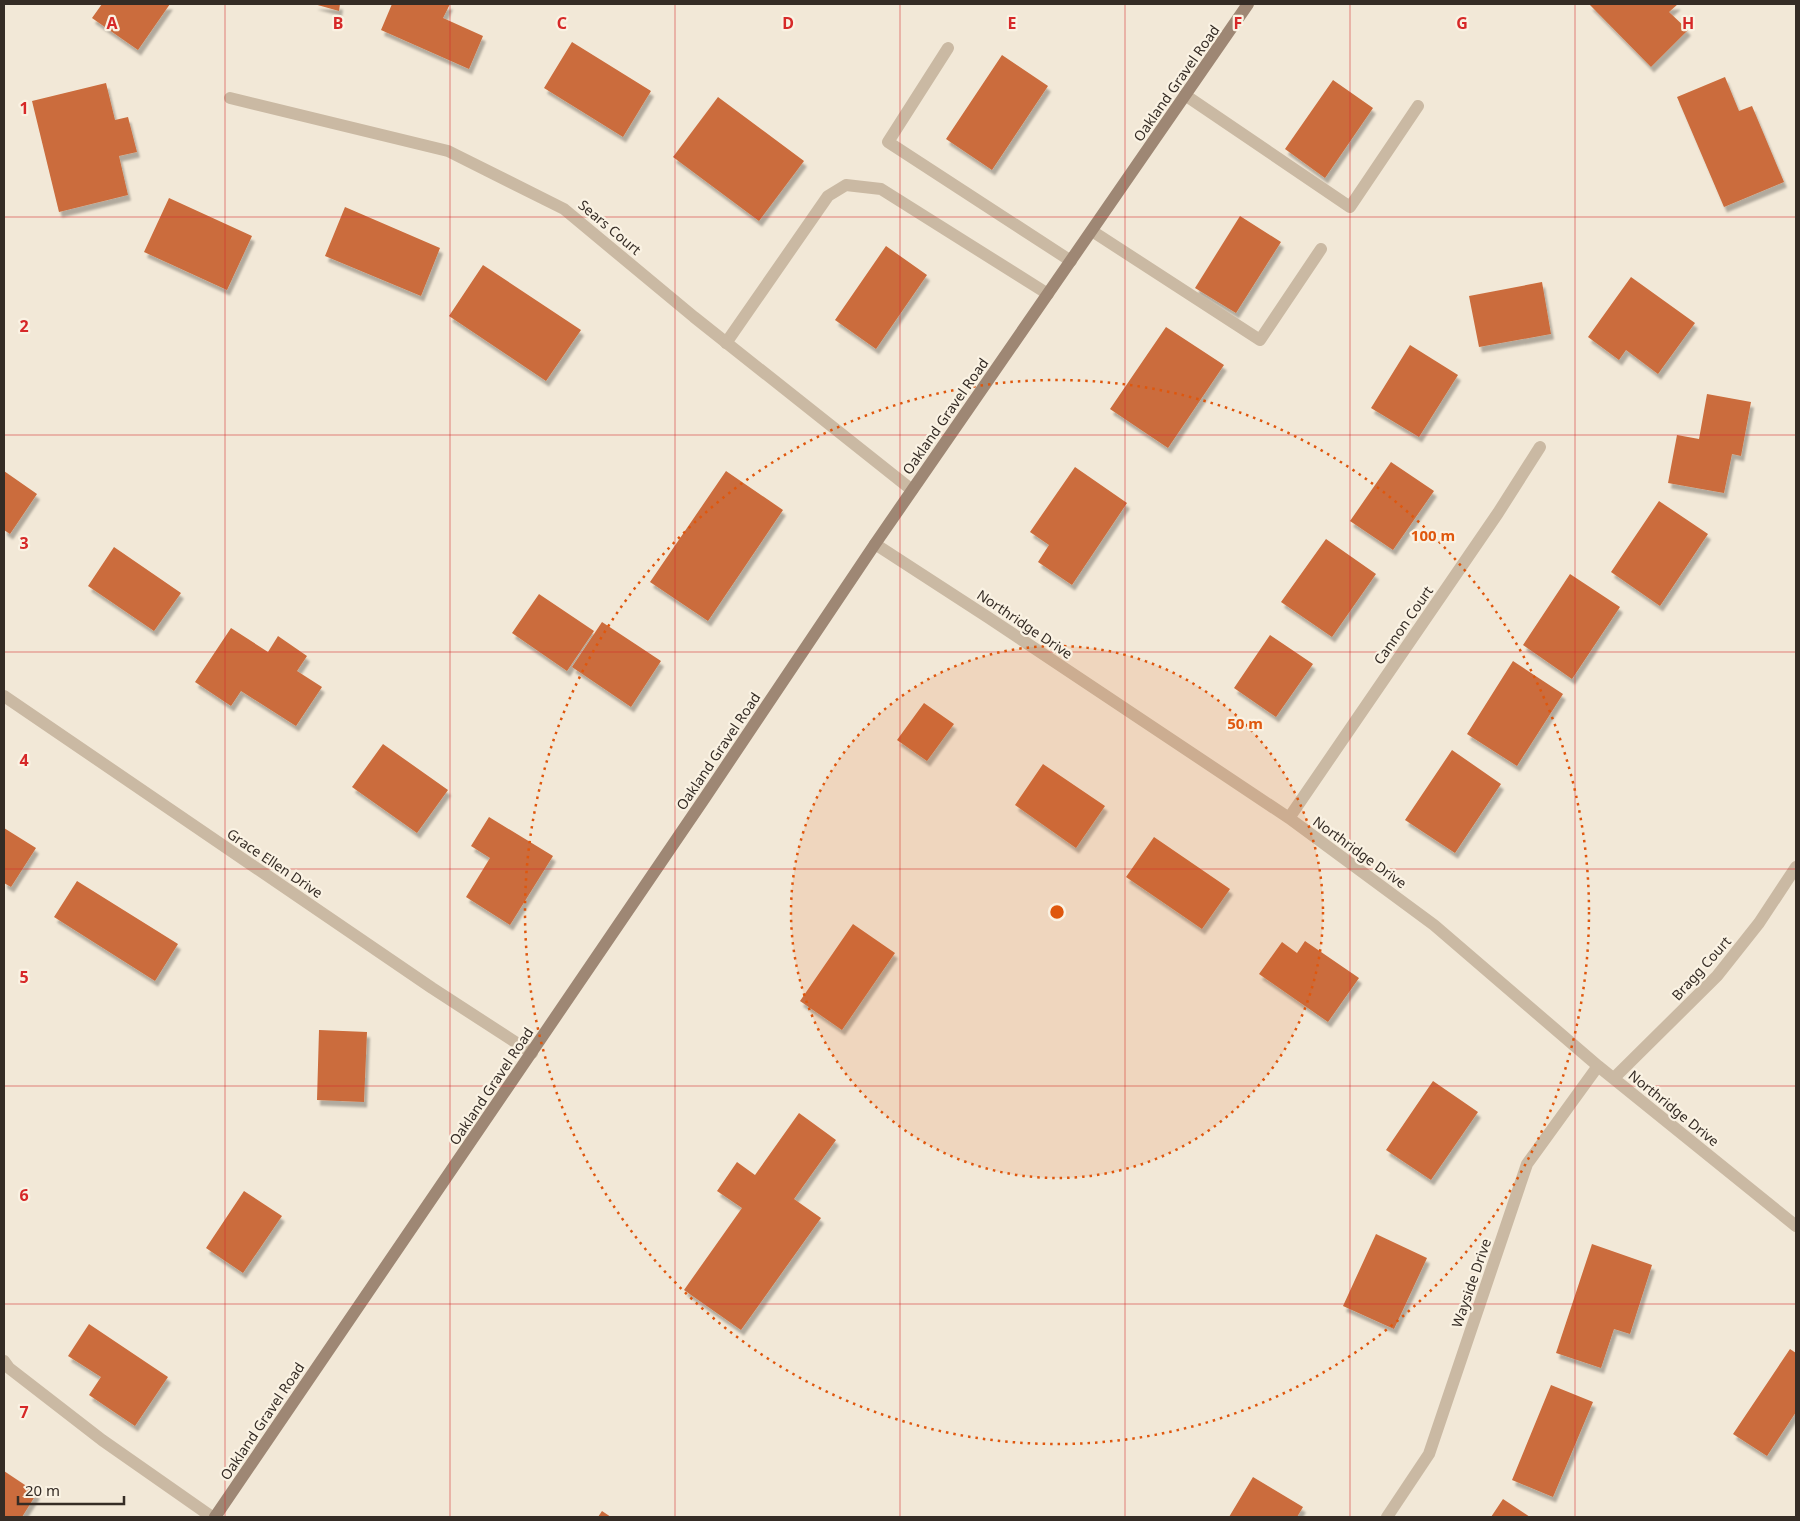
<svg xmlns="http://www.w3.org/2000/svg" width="1800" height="1521" font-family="'Noto Sans',sans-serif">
  <defs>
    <filter id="shadow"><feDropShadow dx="3" dy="5.5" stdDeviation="1" flood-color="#0004"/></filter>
  </defs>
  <rect width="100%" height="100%" fill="#f2e8d7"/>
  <path fill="#cb6c3c" filter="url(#shadow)" d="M102 4H170L138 50 92 18Z
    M314 4H340L339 11Z
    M392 4H450L443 18 483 36 469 69 381 30Z
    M1589 4H1678L1669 12 1688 30 1651 67Z
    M572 42 651 91 623 137 544 88Z
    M1002 55 1048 86 992 170 946 139Z
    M1725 77 1739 111 1752 106 1784 182 1724 207 1677 97Z
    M1333 80 1373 108 1325 178 1285 149Z
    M106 83 115 120 128 117 137 152 119 156 128 195 59 212 32 101Z
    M718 97 804 161 759 221 673 157Z
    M169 198 252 236 227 290 144 252Z
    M345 207 440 248 421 296 325 256Z
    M1240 216 1281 242 1236 313 1195 288Z
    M886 246 927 275 876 349 835 320Z
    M483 265 581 330 546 381 449 316Z
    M1631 277 1695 323 1658 374 1626 350 1619 360 1588 337Z
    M1542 282 1551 334 1479 347 1469 296Z
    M1166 327 1224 365 1168 448 1110 409Z
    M1410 345 1458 375 1419 437 1371 408Z
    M1707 394 1751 402 1741 456 1732 454 1724 493 1668 483 1677 435 1699 439Z
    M1391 462 1434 491 1393 550 1350 521Z
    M1075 467 1127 503 1072 585 1038 562 1049 545 1030 532Z
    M4 471 37 494 10 534 4 530Z
    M726 471 783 510 708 621 650 582Z
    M1659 501 1708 534 1660 606 1611 572Z
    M1326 539 1376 574 1332 637 1281 602Z
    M114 547 181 593 154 631 88 586Z
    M1570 574 1620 607 1572 679 1523 645Z
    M539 594 594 631 567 671 512 633Z
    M602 622 661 661 631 707 572 667Z
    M231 628 268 652 278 636 307 656 297 671 322 687 296 726 241 691 231 706 195 682Z
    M1270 635 1313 664 1276 717 1234 688Z
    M1513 661 1563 694 1517 766 1467 734Z
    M924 703 954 724 927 761 897 740Z
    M383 744 448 790 417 833 352 787Z
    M1452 750 1501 784 1455 853 1405 820Z
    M1043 764 1105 806 1076 848 1015 805Z
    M489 817 553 856 510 925 466 897 490 858 471 846Z
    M4 828 36 848 11 887 4 883Z
    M1154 837 1230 889 1202 929 1126 877Z
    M77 881 178 944 155 981 54 917Z
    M853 924 895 953 842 1030 800 1001Z
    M1305 941 1359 978 1328 1022 1259 974 1282 942 1297 953Z
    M319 1030 367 1032 364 1102 317 1100Z
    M1433 1081 1478 1112 1431 1180 1386 1150Z
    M799 1113 836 1140 794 1199 821 1218 741 1330 684 1290 742 1208 717 1191 737 1162 755 1175Z
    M244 1191 282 1216 243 1273 206 1248Z
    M1376 1234 1427 1258 1394 1329 1343 1306Z
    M1592 1244 1652 1265 1630 1334 1614 1329 1601 1368 1556 1353Z
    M89 1324 168 1377 135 1426 89 1395 101 1377 68 1356Z
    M1790 1349 1796 1353V1412L1767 1456 1733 1434Z
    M1551 1385 1593 1402 1553 1497 1512 1480Z
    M4 1471 37 1493 22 1517H4Z
    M1253 1477 1303 1507 1297 1517H1229Z
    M1503 1499 1530 1517H1491Z
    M602 1511 611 1517H598Z"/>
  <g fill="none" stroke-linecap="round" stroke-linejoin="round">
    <path stroke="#cab9a3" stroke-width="12" d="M948 48 888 142 1071 261
      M1185 95 1350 207 1418 106
      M1092 231 1260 340 1321 249
      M726 343 828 196 846 185 881 189 1048 294
      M4 1361 9 1368 102 1440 212 1517"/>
    <path stroke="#cab9a3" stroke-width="12" d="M230 98 448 151 564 209 694 317 912 490
      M875 544 989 618 1289 818 1434 925 1598 1066 1796 1226
      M4 696 432 988 532 1053
      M1289 818 1498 513 1540 447
      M1614 1078 1717 976 1759 923 1796 867
      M1387 1517 1429 1454 1527 1164 1598 1066"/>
    <path stroke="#9e8774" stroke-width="12" d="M215 1517 704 799 875 544 1248 4"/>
  </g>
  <path fill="none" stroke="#d62828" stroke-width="1" stroke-opacity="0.55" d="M225 4V1517M450 4V1517M675 4V1517M900 4V1517M1125 4V1517M1350 4V1517M1575 4V1517M4 217H1796M4 435H1796M4 652H1796M4 869H1796M4 1086H1796M4 1304H1796"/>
  <circle cx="1057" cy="912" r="266" fill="#df570d" fill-opacity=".12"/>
  <g fill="none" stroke="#df570d" stroke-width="2.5" stroke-dasharray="2.5 5">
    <circle cx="1057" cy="912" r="266"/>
    <circle cx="1057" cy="912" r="532"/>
  </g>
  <g text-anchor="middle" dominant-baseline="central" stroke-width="4.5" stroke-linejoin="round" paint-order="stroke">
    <g font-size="14" fill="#352c25" stroke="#faf2e3">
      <text transform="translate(1176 83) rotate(-55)">Oakland Gravel Road</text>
      <text transform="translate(610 227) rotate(40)">Sears Court</text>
      <text transform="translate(945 416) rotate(-55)">Oakland Gravel Road</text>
      <text transform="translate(1025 624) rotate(34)">Northridge Drive</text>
      <text transform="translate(1403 625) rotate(-55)">Cannon Court</text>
      <text transform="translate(718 751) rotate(-56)">Oakland Gravel Road</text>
      <text transform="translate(1360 852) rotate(36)">Northridge Drive</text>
      <text transform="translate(275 863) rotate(34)">Grace Ellen Drive</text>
      <text transform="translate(1701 968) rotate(-48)">Bragg Court</text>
      <text transform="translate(491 1086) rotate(-56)">Oakland Gravel Road</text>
      <text transform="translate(1674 1108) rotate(39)">Northridge Drive</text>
      <text transform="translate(1471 1283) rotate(-71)">Wayside Drive</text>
      <text transform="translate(262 1421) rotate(-56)">Oakland Gravel Road</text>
    </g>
  </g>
  <g font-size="16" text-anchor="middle" font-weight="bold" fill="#d62828" stroke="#faf2e3" stroke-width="4.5" stroke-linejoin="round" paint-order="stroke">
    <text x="112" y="29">A</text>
    <text x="338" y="29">B</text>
    <text x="562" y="29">C</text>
    <text x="788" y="29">D</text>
    <text x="1012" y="29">E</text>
    <text x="1238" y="29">F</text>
    <text x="1462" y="29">G</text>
    <text x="1688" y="29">H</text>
    <text x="24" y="114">1</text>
    <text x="24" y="332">2</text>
    <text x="24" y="549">3</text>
    <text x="24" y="766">4</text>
    <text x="24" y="983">5</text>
    <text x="24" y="1201">6</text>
    <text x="24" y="1418">7</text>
  </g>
  <circle cx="1057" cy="912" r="8" fill="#df570d" stroke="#faf2e3" stroke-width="2.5"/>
  <g font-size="15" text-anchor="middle" font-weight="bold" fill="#df570d" stroke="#faf2e3" stroke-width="4.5" stroke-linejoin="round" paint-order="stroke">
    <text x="1433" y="541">100 m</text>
    <text x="1245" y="729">50 m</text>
  </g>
  <rect width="1800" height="1521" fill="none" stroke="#352c25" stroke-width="10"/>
  <path d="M18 1496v8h106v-8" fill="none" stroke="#352c25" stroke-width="2.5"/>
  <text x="25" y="1496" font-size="15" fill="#352c25" stroke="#faf2e3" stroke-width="4" paint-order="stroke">20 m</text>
</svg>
